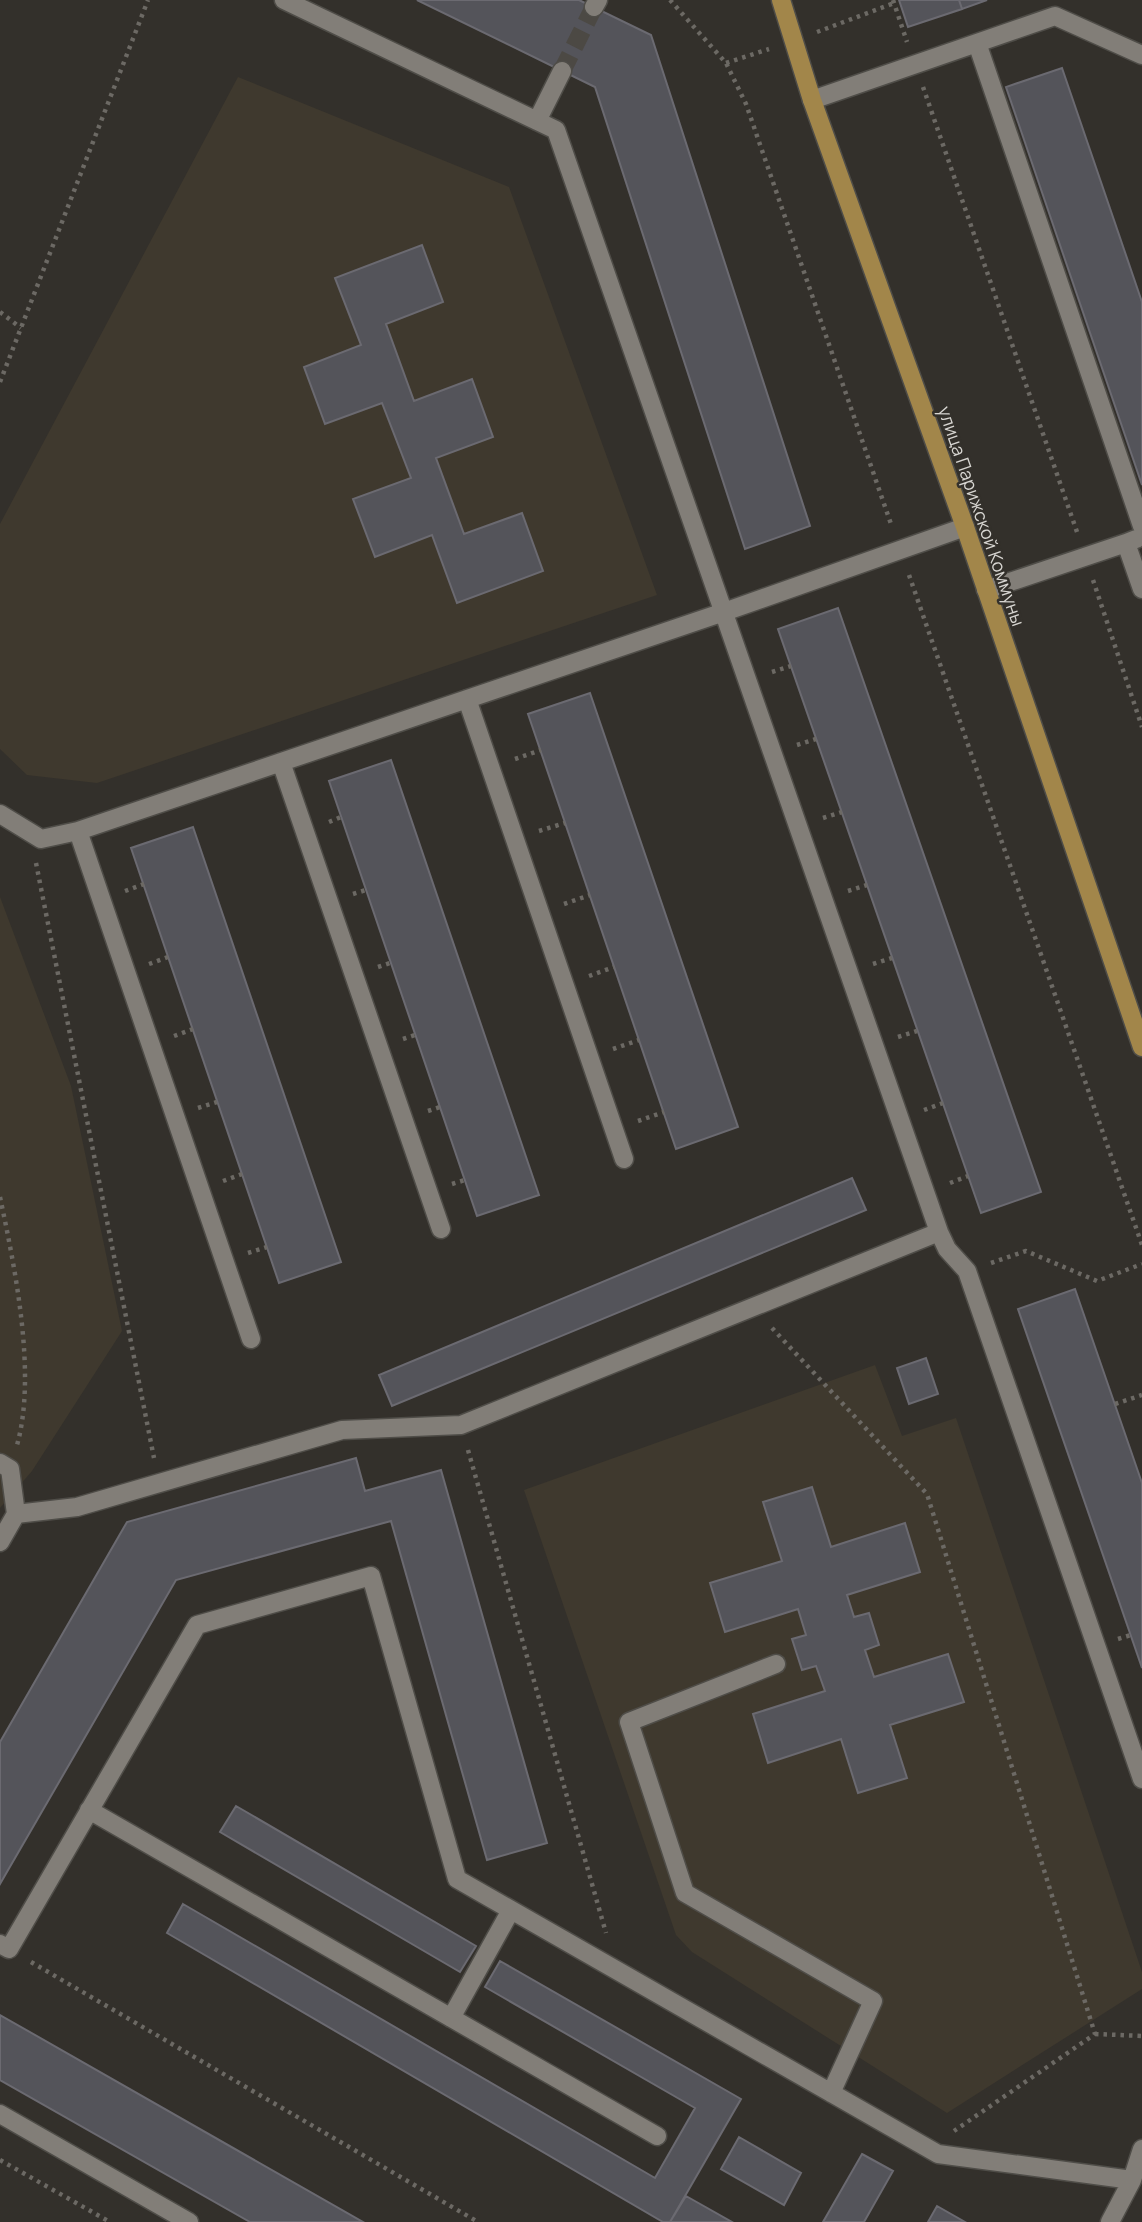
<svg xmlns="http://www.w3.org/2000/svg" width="1142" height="2222" font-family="Manrope,sans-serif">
  <rect width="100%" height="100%" fill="#33302b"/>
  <path fill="#3f392e" d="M238 77 509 187 657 595 97 783 27 775 0 749V524Z
    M0 897 71 1086 122 1331 32 1471 0 1508Z
    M875 1365 902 1436 956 1418 1142 1972V1989L947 2113 692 1952 676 1935 524 1490Z"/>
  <path fill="#54545a" stroke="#6b6a71" stroke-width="2" d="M417 0H579L651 35 810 526 745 549 595 87Z
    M899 0H959L962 9 908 27Z
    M959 0H987L962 9Z
    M1062 68 1142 302V485L1006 87Z
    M422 245 443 302 386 324 414 401 472 379 493 437 436 458 464 534 522 513 543 571 457 603 432 535 375 557 353 499 411 478 382 403 325 424 304 367 361 345 335 278Z
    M838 608 1041 1192 981 1213 778 629Z
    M590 693 738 1127 676 1149 528 714Z
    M391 760 539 1195 477 1216 329 781Z
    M193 827 341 1262 279 1283 131 848Z
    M852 1178 866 1210 392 1406 379 1375Z
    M1075 1289 1142 1483V1668L1018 1309Z
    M926 1358 938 1394 909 1404 897 1368Z
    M356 1458 365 1491 441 1470 547 1843 487 1860 391 1521 176 1580 0 1884V1742L127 1522Z
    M812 1487 831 1547 905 1523 920 1572 847 1595 854 1617 869 1613 879 1645 865 1650 874 1677 948 1654 964 1702 890 1725 907 1778 858 1793 841 1739 768 1763 753 1714 825 1691 816 1666 802 1670 792 1639 806 1635 798 1609 725 1632 710 1583 782 1561 763 1502Z
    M236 1806 476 1946 460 1972 220 1832Z
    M183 1904 655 2178 695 2108 485 1987 500 1961 741 2099 670 2222H663L167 1933Z
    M0 2015 363 2222H250L0 2080Z
    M739 2137 801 2173 784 2205 721 2169Z
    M862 2154 893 2171 864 2222H823Z
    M686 2196 732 2222H670Z
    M937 2206 965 2222H928Z"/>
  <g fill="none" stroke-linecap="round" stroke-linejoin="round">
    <path stroke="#4c4944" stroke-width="18" stroke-dasharray="18 9" stroke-linecap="butt" d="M562 71 594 7"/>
    <g stroke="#4f4d48" stroke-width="21">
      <path id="minor" d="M284 0 556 130 939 1232 947 1249 967 1271 1142 1779
        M594 7 598 0
        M977 43 1142 526
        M812 100 1055 16 1142 55
        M537 121 562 71
        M1136 539 1126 543 1142 589
        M986 590 1126 543
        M467 699 624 1159
        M281 762 441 1229
        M0 814 41 839 78 831 724 612 965 527
        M78 831 251 1339
        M0 1463 10 1469 16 1514 0 1542
        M16 1514 77 1507 342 1430 461 1425 939 1232
        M776 1664 629 1722 685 1893 873 2001 831 2093
        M89 1810 657 2136
        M0 1944 9 1949 197 1625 371 1576 457 1879 938 2154 1132 2180 1142 2149
        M451 2018 511 1910
        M0 2114 189 2222
        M1110 2222 1132 2180"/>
    </g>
    <g stroke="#4f4d48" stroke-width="21">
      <path id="major" d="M781 0 812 100 965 527 1142 1047"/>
    </g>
    <path stroke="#6c6964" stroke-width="4.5" stroke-dasharray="3.5 5" stroke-linecap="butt" d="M670 0 726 63 746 104 892 527
      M893 0 907 42
      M817 32 894 3
      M726 63 769 49
      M923 87 1077 532
      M0 312 21 328
      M0 382 148 0
      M909 575 1142 1245
      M1093 580 1142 727
      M772 672 791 666
      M797 745 816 739
      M515 759 541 750
      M823 818 842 812
      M329 822 341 817
      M539 831 565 823
      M36 863 154 1458
      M125 891 144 884
      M848 891 867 885
      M353 894 366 890
      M564 904 590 895
      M149 964 168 957
      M873 964 892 958
      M378 967 390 963
      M589 976 614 967
      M174 1036 193 1029
      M898 1037 917 1031
      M403 1039 415 1035
      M613 1049 639 1040
      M198 1108 217 1102
      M924 1110 943 1103
      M428 1111 440 1107
      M638 1121 664 1112
      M223 1181 242 1174
      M950 1183 968 1176
      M452 1184 465 1180
      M0 1197C15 1268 37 1375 17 1445
      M248 1253 267 1247
      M991 1263 1026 1251 1097 1281 1142 1264
      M772 1328 927 1494 1095 2034 954 2131
      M1115 1404 1142 1395
      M468 1450 606 1933
      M1118 1639 1131 1635
      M31 1962 478 2222
      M1095 2034 1142 2036
      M0 2160 110 2222"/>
    <use href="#minor" stroke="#827e78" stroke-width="18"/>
    <use href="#major" stroke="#a2864a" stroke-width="18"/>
  </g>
  <g text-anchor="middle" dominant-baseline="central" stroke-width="5" stroke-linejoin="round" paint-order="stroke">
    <g font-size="18" fill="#d8d6d2" stroke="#33302b">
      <text transform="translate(982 516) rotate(71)">улица Парижской Коммуны</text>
    </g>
  </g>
</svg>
